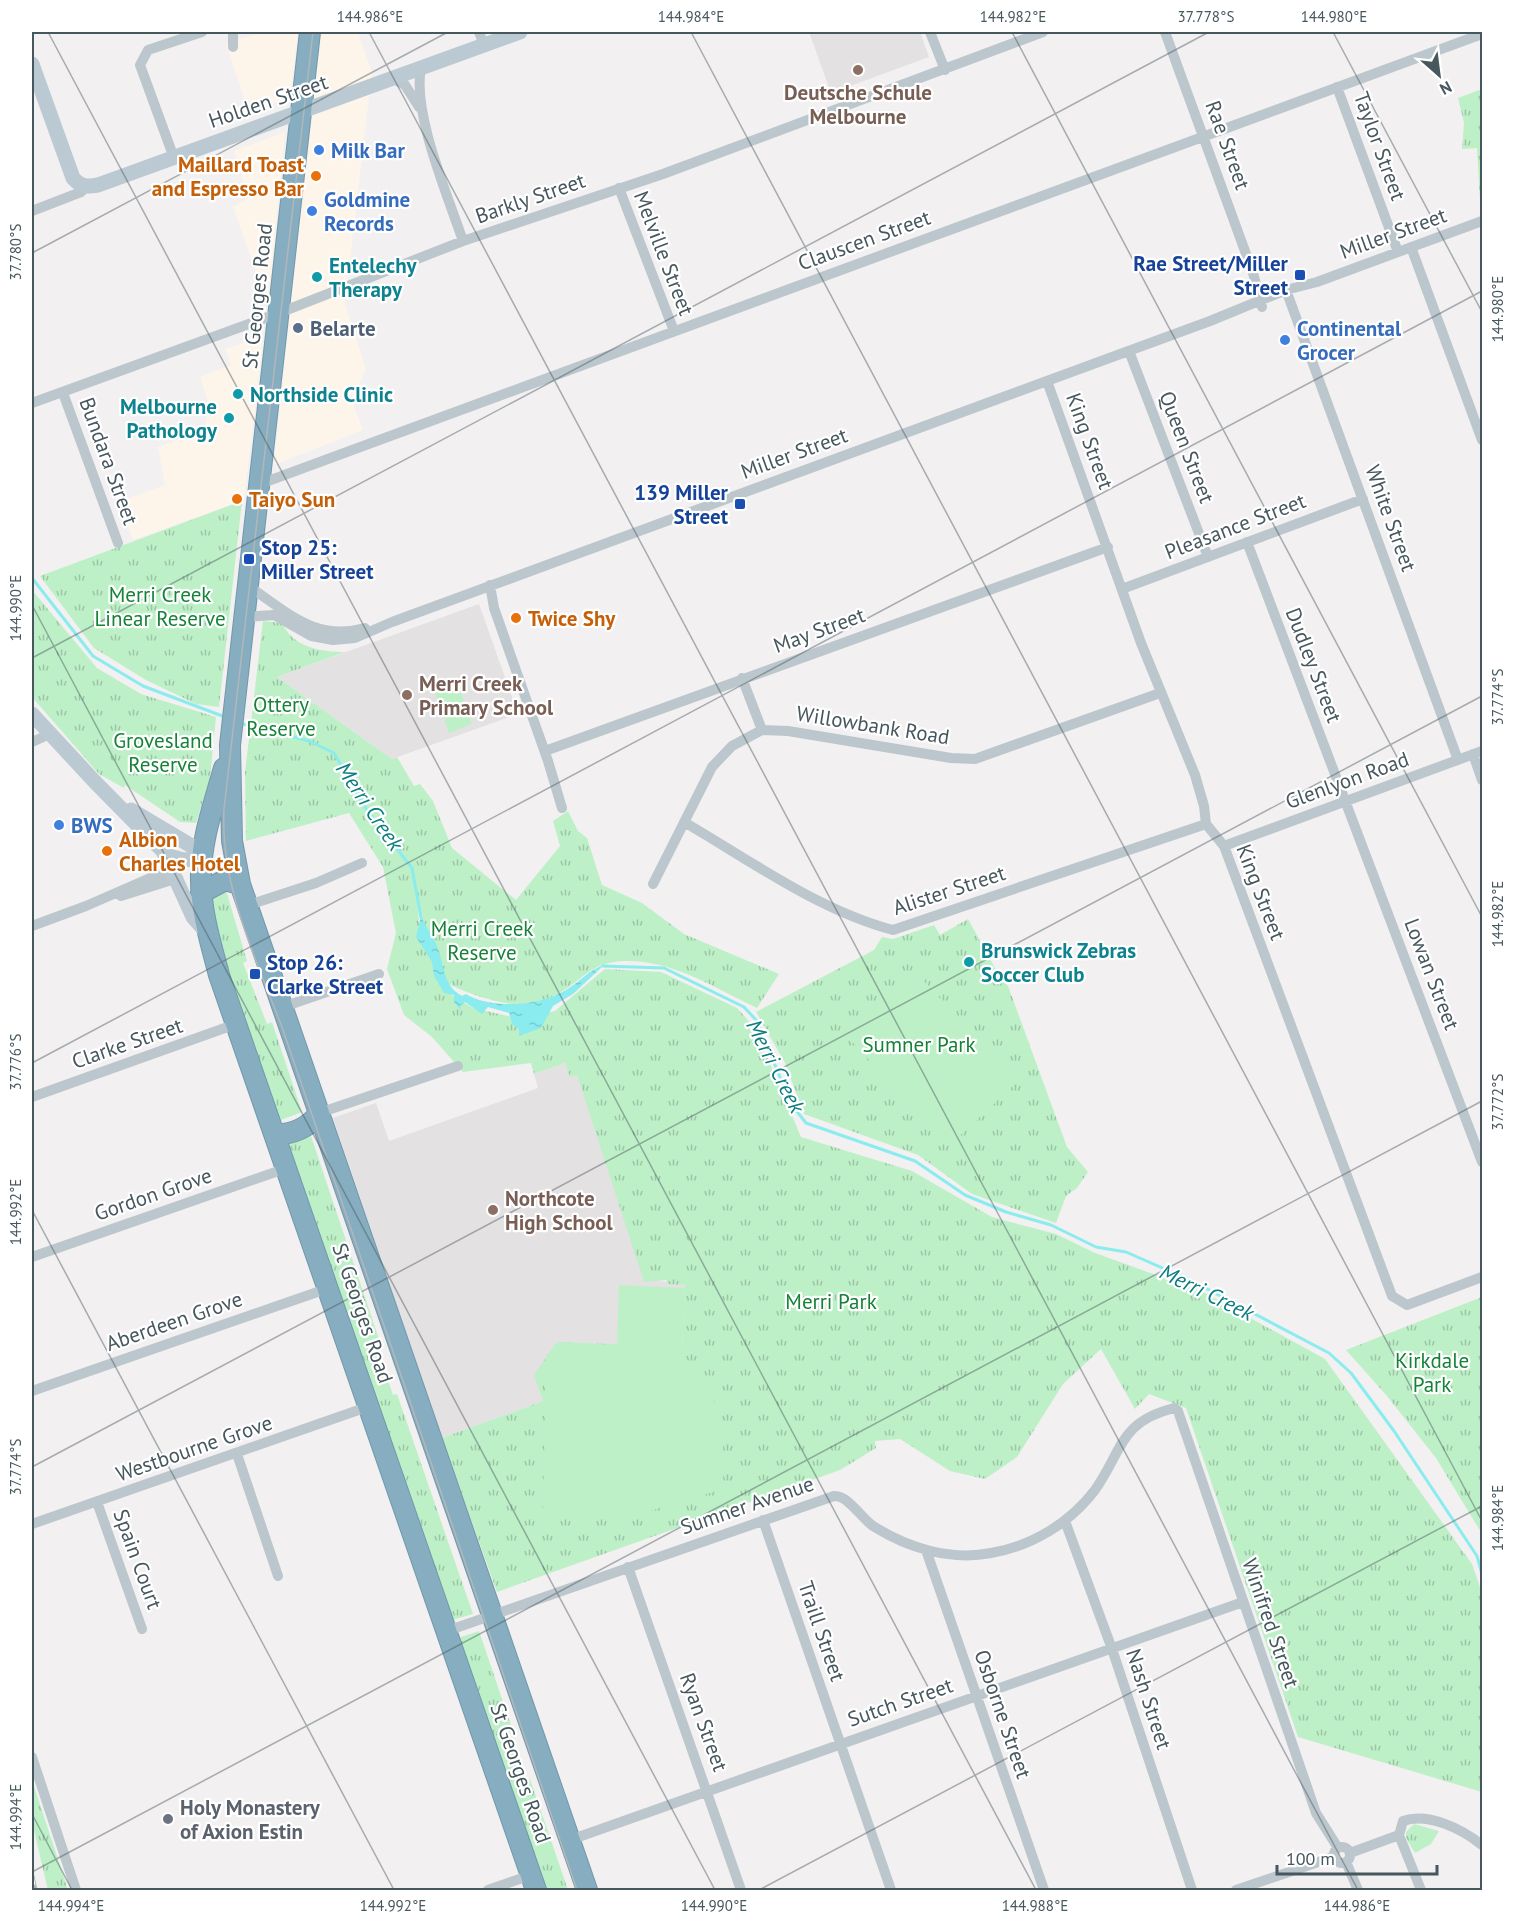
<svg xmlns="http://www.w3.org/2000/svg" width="1514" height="1922" font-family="'PT Sans',sans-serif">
  <defs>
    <pattern id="grass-tufts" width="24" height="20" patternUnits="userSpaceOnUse" patternTransform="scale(1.5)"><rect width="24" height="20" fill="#bef0c8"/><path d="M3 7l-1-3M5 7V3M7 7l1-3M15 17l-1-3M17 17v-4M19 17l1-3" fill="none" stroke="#9cc5a6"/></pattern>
    <pattern id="water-ripples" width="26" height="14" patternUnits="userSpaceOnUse" patternTransform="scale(1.5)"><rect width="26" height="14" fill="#8aecee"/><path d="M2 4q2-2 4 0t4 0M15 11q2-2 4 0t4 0" fill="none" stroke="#78ccce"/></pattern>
  </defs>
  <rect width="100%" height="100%" fill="#f2f0f0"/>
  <path fill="#fdf4ea" d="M261 32H298L290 97 249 113 226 44Z
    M319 32H358L372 72 345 304 366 369 352 400 363 430 274 465Z
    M285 132 269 298 265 299 233 207 248 198 234 151Z
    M257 338 263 343 244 500 133 540 119 502 165 485 158 447 204 430 209 405 200 377 231 365 225 349Z"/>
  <path fill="#e3e1e2" d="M809 32H920L929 57 831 93Z
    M479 604 518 714 392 759 277 677Z
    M565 1063 577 1075 656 1280 685 1285 682 1348 559 1342 555 1344 543 1401 442 1438 333 1118 376 1103 389 1141 538 1088 534 1074Z"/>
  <path fill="url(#grass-tufts)" d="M1482 89V202H1480L1477 148 1462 149 1464 123 1458 98Z
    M242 501 219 707 196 704 146 680 94 648 40 576Z
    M32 590 97 668 141 694 216 717 210 778 196 823 180 822 125 785 124 788 99 774 32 697Z
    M263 621 282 623C293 647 320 652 345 652L277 677 392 759 397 757 414 786 420 784 433 801 452 848 516 900 560 846 553 821 568 811 578 831 587 838 602 885 642 903 684 934 779 974 757 1008C715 988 673 960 625 961 592 962 586 977 561 992 549 1000 527 1005 512 1004 497 1003 450 989 440 977 421 953 423 913 415 885L421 939 444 990 473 1008 521 1019 555 1011 605 969 661 972 737 1008 755 1028 801 1137 912 1171 992 1217 1056 1234 1095 1253 1203 1292 1325 1359 1472 1564 1482 1593V1792L1298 1737 1186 1408 1149 1394 1135 1409 1101 1349 1063 1384 1017 1457 985 1479 950 1471 900 1439 875 1441 876 1448 840 1470 497 1592 442 1438 543 1401 534 1375 555 1344 559 1342 682 1347 685 1285 668 1284 666 1280 644 1282 577 1075 570 1077 565 1063 534 1074 531 1063 463 1072 432 1037 404 1015 387 969 396 933 383 867 349 813 246 841 245 772Z
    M225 887 247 961 243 963 267 1024 272 1022 302 1112 278 1121 220 956 213 899 214 894Z
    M968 919 996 970 1008 986 1067 1147 1088 1172 1077 1188 1066 1196 1056 1223 972 1194 918 1155 804 1114 785 1063 756 1012 874 950 882 937 893 939 934 925 940 935Z
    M309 1130 381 1345 377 1347 393 1395 397 1394 473 1614 449 1621 283 1139Z
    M1482 1297V1534L1436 1458 1387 1396 1346 1350Z
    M479 1631 513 1731 509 1733 525 1780 530 1779 568 1890H541L455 1639Z
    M32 1780 68 1890H48L32 1822Z
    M1414 1824 1439 1831 1431 1844 1415 1853 1406 1838V1832Z"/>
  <path fill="#bef0c8" d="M457 682 472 724 449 733 434 690Z
    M913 969 1017 1082 949 1146 844 1033Z
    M619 1285 685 1288 682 1348 664 1347C675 1352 681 1359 690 1367 727 1403 724 1441 723 1489L633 1516 549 1517 543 1513 546 1357 559 1342 617 1345Z"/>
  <path fill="url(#water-ripples)" d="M421 916C425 926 433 936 437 946 445 965 442 985 462 996L466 994C490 1009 539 1007 566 990 580 982 588 970 604 965L573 994 553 1006 541 1028 519 1036V1029L512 1024 509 1013 488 1007 482 1014 465 1002 460 1006 461 1011 454 1002V995L444 993 434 976 432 962 416 937Z"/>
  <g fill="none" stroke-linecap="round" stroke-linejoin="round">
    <path stroke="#8aecee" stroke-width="3" d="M32 578 93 656 143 686 225 717
      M239 723 309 741 334 753 368 812 412 868 421 918
      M603 966 664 968 744 1007 757 1021 791 1104 806 1123 915 1161 965 1195 1006 1212 1051 1225 1096 1247 1126 1252 1190 1280 1329 1353 1351 1373 1394 1431 1477 1556 1482 1574"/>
    <g stroke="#7298ab" stroke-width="22">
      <path id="highway" d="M310 32 230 745 232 841 240 884 587 1890
        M224 768C214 804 200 842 201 880 201 913 211 944 219 975L536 1890
        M201 893 225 880 240 884
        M275 1134C292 1135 310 1127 319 1113"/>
    </g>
    <path stroke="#bbc7cd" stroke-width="10" d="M479 32 484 45
      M930 32 945 70
      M1165 32 1253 273 1262 307
      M233 47V32
      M421 68C412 113 448 196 463 241
      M392 78 405 85 419 107
      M1337 87 1398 252
      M174 158 140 65 148 50 202 32
      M619 188 674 331
      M32 211 81 192 86 187
      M1411 247 1482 440
      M1286 290 1458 760
      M1129 351 1208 557
      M1047 381 1141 643 1195 775 1204 806 1206 824 1224 846 1392 1296 1407 1305 1482 1277
      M63 393 118 543
      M32 403 279 313 463 241 663 174 1043 32
      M260 484 1482 34
      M1247 542 1482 1162
      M490 585 494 608 548 761 562 808
      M248 586C288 612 314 642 365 628
      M1122 589 1363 499
      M245 617 274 615 311 636 333 640 355 638 392 622 1210 321 1286 290 1317 282 1482 221
      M742 678 762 730
      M32 742 50 734
      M545 751 1108 547
      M1473 754 1482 780
      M684 822C751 861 818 910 893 930L1206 824
      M1224 846 1482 751
      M653 884 712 767 732 746 762 730 788 731 951 758 975 759 1160 693
      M121 896 178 878
      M249 905 316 883 362 863
      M32 926 86 906 173 868
      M283 1007 379 974
      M32 1097 236 1024
      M319 1113 458 1066
      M32 1257 287 1168
      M32 1391 329 1288
      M237 1454 278 1576
      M97 1502 142 1629
      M763 1520 891 1890
      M1065 1521 1112 1649 1192 1890
      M32 1524 370 1406
      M926 1550 1044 1890
      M628 1567 741 1890
      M447 1631 834 1496C848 1495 861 1518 873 1526 908 1548 950 1561 991 1553 1032 1546 1070 1523 1095 1490 1123 1450 1119 1422 1174 1408L1178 1411 1316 1813 1338 1848
      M32 1757 76 1890
      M570 1840 1243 1602
      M1334 1855a8 8 0 1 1 16 0a8 8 0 1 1-16 0Z
      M1350 1853 1399 1835
      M1346 1862 1358 1890
      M488 1890 531 1875
      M1236 1890 1333 1857
      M1421 1890 1399 1835 1403 1821C1428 1812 1462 1829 1482 1845"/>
    <path stroke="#bbcad2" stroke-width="15" d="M32 64 73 178C81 187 87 187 98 185L520 32
      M32 714 95 782 163 851 193 917 208 934
      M131 810 195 848 202 858
      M166 855 183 860 202 858"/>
    <use href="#highway" stroke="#87adc0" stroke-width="20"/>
    <path stroke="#b2b7ba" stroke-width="1.5" d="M313 32 224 809C220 885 255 957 282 1027L577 1890"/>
    <g stroke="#b2b7ba" stroke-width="5">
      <path id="rail" d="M32 1876 35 1890"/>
    </g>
    <use href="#rail" stroke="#fff" stroke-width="3" stroke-dasharray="9" stroke-linecap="butt"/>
  </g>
  <path fill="none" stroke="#47575e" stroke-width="1.5" stroke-opacity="0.45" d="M48 32 1036 1890M369 32 1358 1890M691 32 1482 1521M1012 32 1482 917M1333 32 1482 312M32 253 448 32M32 605 715 1890M32 658 1209 32M32 1063 1482 291M32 1210 394 1890M32 1467 1482 696M32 1814 72 1890M32 1872 1482 1101M759 1890 1482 1506"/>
  <g fill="#8d6e63" stroke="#fff" stroke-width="2">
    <circle cx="858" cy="70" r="6"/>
    <circle cx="407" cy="695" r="6"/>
    <circle cx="493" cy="1210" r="6"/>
  </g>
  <g fill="#3f7fe0" stroke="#fff" stroke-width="2">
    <circle cx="319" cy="150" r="6"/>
    <circle cx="312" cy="211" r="6"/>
    <circle cx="1285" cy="340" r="6"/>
    <circle cx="59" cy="825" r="6"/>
  </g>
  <g fill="#e8710a" stroke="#fff" stroke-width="2">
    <circle cx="316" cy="176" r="6"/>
    <circle cx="237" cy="499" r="6"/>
    <circle cx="516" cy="618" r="6"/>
    <circle cx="107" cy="851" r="6"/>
  </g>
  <g fill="#1a4fb4" stroke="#fff" stroke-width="2">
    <rect x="1294" y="269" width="12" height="12" rx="3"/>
    <rect x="734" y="498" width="12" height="12" rx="3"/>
    <rect x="243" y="553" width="12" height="12" rx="3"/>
    <rect x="249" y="968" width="12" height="12" rx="3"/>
  </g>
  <g fill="#0f9aa8" stroke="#fff" stroke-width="2">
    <circle cx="317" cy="277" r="6"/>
    <circle cx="238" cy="394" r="6"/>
    <circle cx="229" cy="418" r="6"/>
    <circle cx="969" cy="962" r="6"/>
  </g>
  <circle fill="#5c6f8a" stroke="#fff" stroke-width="2" cx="298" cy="328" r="6"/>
  <circle fill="#6b7280" stroke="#fff" stroke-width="2" cx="168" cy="1819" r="6"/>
  <g text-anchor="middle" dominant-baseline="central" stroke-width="4.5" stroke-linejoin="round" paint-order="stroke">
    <g font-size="21" font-weight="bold" fill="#785e54" stroke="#fff" text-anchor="start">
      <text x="858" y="92" text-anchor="middle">Deutsche Schule<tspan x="858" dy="24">Melbourne</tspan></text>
      <text x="419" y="683">Merri Creek<tspan x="419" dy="24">Primary School</tspan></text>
      <text x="505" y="1198">Northcote<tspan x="505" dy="24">High School</tspan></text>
    </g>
    <g font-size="21" fill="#47575e" stroke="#fff">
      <text transform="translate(268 101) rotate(-19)">Holden Street</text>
      <text transform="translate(1228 145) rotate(70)">Rae Street</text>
      <text transform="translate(1380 146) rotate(70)">Taylor Street</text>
      <text transform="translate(530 198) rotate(-19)">Barkly Street</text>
      <text transform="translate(1393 233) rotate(-20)">Miller Street</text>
      <text transform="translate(864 240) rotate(-20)">Clauscen Street</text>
      <text transform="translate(664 253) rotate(69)">Melville Street</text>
      <text transform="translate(257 296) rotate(-84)">St Georges Road</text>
      <text transform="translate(1090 441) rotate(70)">King Street</text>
      <text transform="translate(1187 447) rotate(69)">Queen Street</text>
      <text transform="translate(794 453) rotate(-20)">Miller Street</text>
      <text transform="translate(109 461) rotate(70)">Bundara Street</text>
      <text transform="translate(1391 518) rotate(70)">White Street</text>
      <text transform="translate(1235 526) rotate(-21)">Pleasance Street</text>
      <text transform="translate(819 630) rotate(-20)">May Street</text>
      <text transform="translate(1314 665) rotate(69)">Dudley Street</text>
      <text transform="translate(873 725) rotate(9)">Willowbank Road</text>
      <text transform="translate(1347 780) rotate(-20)">Glenlyon Road</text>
      <text transform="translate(949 890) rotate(-18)">Alister Street</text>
      <text transform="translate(1261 892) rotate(69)">King Street</text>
      <text transform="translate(1432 974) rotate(69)">Lowan Street</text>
      <text transform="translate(127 1043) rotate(-19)">Clarke Street</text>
      <text transform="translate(153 1194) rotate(-19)">Gordon Grove</text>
      <text transform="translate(363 1313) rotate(71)">St Georges Road</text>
      <text transform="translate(174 1321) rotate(-19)">Aberdeen Grove</text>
      <text transform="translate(194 1448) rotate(-19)">Westbourne Grove</text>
      <text transform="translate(747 1505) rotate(-19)">Sumner Avenue</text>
      <text transform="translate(138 1559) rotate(70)">Spain Court</text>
      <text transform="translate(1271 1623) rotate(71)">Winifred Street</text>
      <text transform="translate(822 1631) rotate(71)">Traill Street</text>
      <text transform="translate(1149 1699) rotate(72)">Nash Street</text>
      <text transform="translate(900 1702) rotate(-19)">Sutch Street</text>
      <text transform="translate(1003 1714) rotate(71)">Osborne Street</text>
      <text transform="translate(704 1722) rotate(70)">Ryan Street</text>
      <text transform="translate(521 1773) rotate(71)">St Georges Road</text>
    </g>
    <g font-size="21" font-weight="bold" fill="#366cbe" stroke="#fff" text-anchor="start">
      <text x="331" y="150">Milk Bar</text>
      <text x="324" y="199">Goldmine<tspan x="324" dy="24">Records</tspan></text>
      <text x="1297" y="328">Continental<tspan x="1297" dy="24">Grocer</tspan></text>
      <text x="71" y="825">BWS</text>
    </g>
    <g font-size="21" font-weight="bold" fill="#c56008" stroke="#fff" text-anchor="start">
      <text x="304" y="164" text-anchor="end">Maillard Toast<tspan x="304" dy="24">and Espresso Bar</tspan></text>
      <text x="249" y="499">Taiyo Sun</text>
      <text x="528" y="618">Twice Shy</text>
      <text x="119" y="839">Albion<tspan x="119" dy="24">Charles Hotel</tspan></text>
    </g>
    <g font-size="21" font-weight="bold" fill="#164399" stroke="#fff" text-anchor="end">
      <text x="1288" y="263">Rae Street/Miller<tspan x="1288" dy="24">Street</tspan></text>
      <text x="728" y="492">139 Miller<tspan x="728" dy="24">Street</tspan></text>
      <text x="261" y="547" text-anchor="start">Stop 25:<tspan x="261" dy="24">Miller Street</tspan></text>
      <text x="267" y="962" text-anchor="start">Stop 26:<tspan x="267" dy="24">Clarke Street</tspan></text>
    </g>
    <g font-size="21" font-weight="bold" fill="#0d838f" stroke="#fff" text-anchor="start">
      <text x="329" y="265">Entelechy<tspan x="329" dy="24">Therapy</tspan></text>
      <text x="250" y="394">Northside Clinic</text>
      <text x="217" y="406" text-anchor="end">Melbourne<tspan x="217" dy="24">Pathology</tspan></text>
      <text x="981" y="950">Brunswick Zebras<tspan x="981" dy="24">Soccer Club</tspan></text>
    </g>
    <g font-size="21" font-weight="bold" fill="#4e5e75" stroke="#fff" text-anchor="start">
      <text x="310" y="328">Belarte</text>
    </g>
    <g font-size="21" fill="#158238" stroke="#fff">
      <text x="160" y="594">Merri Creek<tspan x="160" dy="24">Linear Reserve</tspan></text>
      <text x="281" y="704">Ottery<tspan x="281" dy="24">Reserve</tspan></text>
      <text x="163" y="740">Grovesland<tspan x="163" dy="24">Reserve</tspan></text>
      <text x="482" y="928">Merri Creek<tspan x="482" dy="24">Reserve</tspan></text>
      <text x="919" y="1044">Sumner Park</text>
      <text x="831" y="1301">Merri Park</text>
      <text x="1432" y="1360">Kirkdale<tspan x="1432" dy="24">Park</tspan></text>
    </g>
    <g font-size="21" font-weight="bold" fill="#5b616d" stroke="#fff" text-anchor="start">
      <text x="180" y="1807">Holy Monastery<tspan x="180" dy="24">of Axion Estin</tspan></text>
    </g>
    <g font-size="22" font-style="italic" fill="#0b7d80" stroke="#fff">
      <text transform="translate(370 806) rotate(56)">Merri Creek</text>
      <text transform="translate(776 1066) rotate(63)">Merri Creek</text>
      <text transform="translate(1207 1292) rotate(26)">Merri Creek</text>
    </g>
  </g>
  <rect width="1514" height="1922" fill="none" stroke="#ffffff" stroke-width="66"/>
  <g transform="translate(1439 75) rotate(152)" stroke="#ffffff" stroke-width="4.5" paint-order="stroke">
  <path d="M0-4.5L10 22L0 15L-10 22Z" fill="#47575e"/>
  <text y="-9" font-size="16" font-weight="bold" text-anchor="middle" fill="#47575e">N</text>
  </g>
  <path d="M1277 1865v9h160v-9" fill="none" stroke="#47575e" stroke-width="3"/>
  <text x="1286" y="1865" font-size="18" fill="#47575e" stroke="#ffffff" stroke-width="4.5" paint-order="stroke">100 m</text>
  <rect x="33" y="33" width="1448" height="1856" fill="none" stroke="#47575e" stroke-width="2"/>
  <g font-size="15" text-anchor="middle" fill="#47575e">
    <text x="370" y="22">144.986°E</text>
    <text x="691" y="22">144.984°E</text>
    <text x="1013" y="22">144.982°E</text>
    <text x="1206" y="22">37.778°S</text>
    <text x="1334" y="22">144.980°E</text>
    <text transform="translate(16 252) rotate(-90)" y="5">37.780°S</text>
    <text transform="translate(1498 309) rotate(-90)" y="5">144.980°E</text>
    <text transform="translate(16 608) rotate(-90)" y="5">144.990°E</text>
    <text transform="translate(1498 697) rotate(-90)" y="5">37.774°S</text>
    <text transform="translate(1498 914) rotate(-90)" y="5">144.982°E</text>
    <text transform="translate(16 1062) rotate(-90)" y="5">37.776°S</text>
    <text transform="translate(1498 1102) rotate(-90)" y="5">37.772°S</text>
    <text transform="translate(16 1212) rotate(-90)" y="5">144.992°E</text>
    <text transform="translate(16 1467) rotate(-90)" y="5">37.774°S</text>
    <text transform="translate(1498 1518) rotate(-90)" y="5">144.984°E</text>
    <text transform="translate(16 1817) rotate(-90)" y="5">144.994°E</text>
    <text x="71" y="1911">144.994°E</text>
    <text x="393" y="1911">144.992°E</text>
    <text x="714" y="1911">144.990°E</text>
    <text x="1035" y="1911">144.988°E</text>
    <text x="1357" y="1911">144.986°E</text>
  </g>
</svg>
